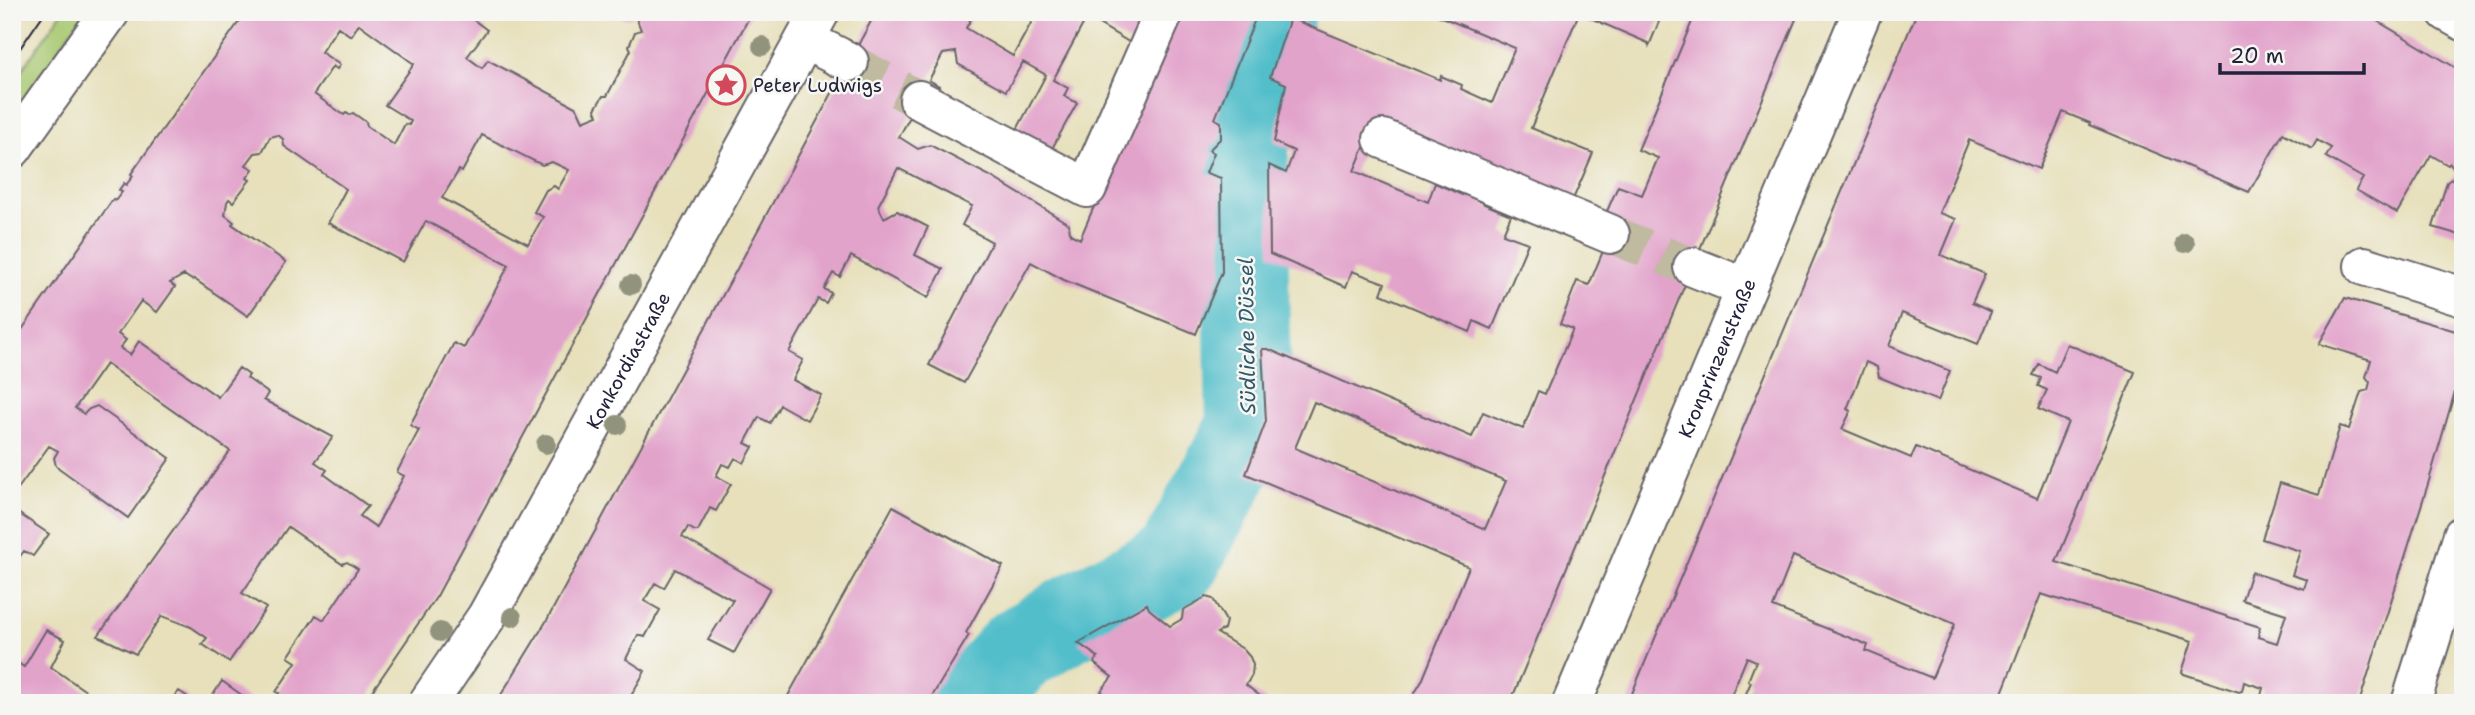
<svg xmlns="http://www.w3.org/2000/svg" width="2475" height="715" font-family="'Shantell Sans',sans-serif">
  <rect width="100%" height="100%" fill="#f6f6f2"/>
  <filter id="ink" filterUnits="userSpaceOnUse"><feTurbulence type="fractalNoise" baseFrequency=".0143" numOctaves="2"/><feDisplacementMap in="SourceGraphic" scale="14" xChannelSelector="R" yChannelSelector="G"/><feConvolveMatrix kernelMatrix="1 2 1 2 8 2 1 2 1" color-interpolation-filters="sRGB"/></filter>
  <filter id="wash" filterUnits="userSpaceOnUse"><feTurbulence type="fractalNoise" baseFrequency=".00686" numOctaves="4" result="noise"/><feDisplacementMap in="SourceGraphic" scale="28" xChannelSelector="R" yChannelSelector="G"/><feGaussianBlur stdDeviation="1.57" result="paint"/><feColorMatrix in="noise" values="0 0 0 0 0 0 0 0 0 0 0 0 0 0 0 0 0 1.4 0 .05"/><feComposite in="paint" operator="in"/></filter>
  <g filter="url(#wash)">
    <rect width="100%" height="100%" fill="#e7e0bb"/>
    <path fill="#a7c870" stroke="#647556" stroke-width="2" d="M62 12H85L12 116V84Z"/>
    <g fill="none" stroke-linecap="round" stroke-linejoin="round">
      <path stroke="#51beca" stroke-width="86" d="M972 703 1018 650 1066 621 1176 563 1249 429 1244 177 1254 60 1273 12"/>
    </g>
    <g id="blocks">
      <path fill="#e2a3cb" fill-rule="evenodd" d="M246 12H463L487 30 467 57 482 68 488 60 577 108 583 121 598 115 595 109 603 96H607L631 50 629 46 635 32 641 30 635 15 625 19 611 12H752L437 596 364 703H272L279 693 276 692 296 662 288 657 316 615 324 620 358 569 347 562 342 564 288 527 242 593 266 608 229 662 202 644 207 638 191 627 162 616 136 654 98 636 230 451 106 364 75 408 84 414 89 409 97 406 170 458 128 518 56 466 54 458 58 451 49 446 17 490 12 487V344L113 199 115 201 122 192 119 190 124 183 126 185 133 176 131 174ZM359 24 414 64 385 105 411 121 409 125 405 124 394 145 367 126 366 122 353 113 350 115 346 113 344 115 314 94 333 66 337 69 340 65 321 52 338 27 351 36ZM278 135 283 139 284 146 346 189 328 223 403 262 426 221 509 265 464 348 454 343 410 425 419 430 397 472 404 476 376 527 360 516 368 506 324 474 327 470 315 462 333 437 264 400 268 393 247 378 249 375 239 368 218 397 139 341 130 355 120 348 126 340 118 334 141 301 157 312 175 287 170 283 184 275 192 280 194 279 248 316 286 262 232 224 234 222 225 215 227 202 229 199 233 202 250 180 247 178 253 169 246 165 255 153 262 152 270 137ZM482 135 542 165 552 162 569 170 558 189 554 186 546 190 534 212 543 217 528 244 442 198 459 170 462 172Z
        M876 12H975L966 28 1013 56 1037 12H1153L1139 48 1087 17 1053 80 1068 88 1064 96 1077 103 1048 156 1013 137 1046 75 1023 62 1006 91 958 64 956 52 943 54 929 80 939 86 934 96 924 91 899 137 918 149 930 145 990 176 1069 224 1070 234 1080 239 1178 12H1258L1215 119 1221 122V138L1209 150 1214 153 1206 173 1221 178 1222 272 1196 334 1064 280 1031 262 964 383 929 365 992 242 962 225 972 206 898 168 878 206 884 218 897 211 928 227 915 255 943 269 928 298 851 256 840 277 833 273 824 289 831 293 826 303 818 299 789 352 803 360 793 380 821 395 807 420 780 405 770 423 759 417 745 443 753 447 744 463 735 458 730 467 722 464 716 476 731 484 716 511 710 508 698 531H695L688 527 682 537 770 588 734 653 708 640 733 600 675 569 664 588 655 583 644 601 660 610 645 637 638 635 626 659 645 671 627 703H618L602 694 597 703H496L547 620Z
        M1430 12H1663L1649 46 1648 43 1579 13 1531 128 1593 153 1571 204 1375 122 1354 171 1428 202 1435 183 1462 195 1465 188 1486 198 1484 204 1511 215 1503 234 1528 243 1492 329 1474 321 1470 332 1381 294 1385 283 1352 271 1346 287 1270 254 1269 165 1286 173 1294 151 1274 142 1286 84 1270 77 1290 18 1440 80 1441 76 1462 85 1461 89 1492 103 1515 48Z
        M1696 12H1799L1510 703H1409L1422 681 1469 567 1246 474 1266 421 1262 349H1268L1472 437 1483 412 1523 429 1538 391 1545 394 1573 329 1560 324 1577 281 1589 285 1615 222 1604 218 1618 186 1642 195 1658 158 1638 150ZM1314 402 1506 481 1485 529 1295 448Z
        M1917 12H2362L2463 72V236L2433 227 2447 182 2458 174 2450 163 2448 165 2431 155 2397 213 2356 190 2363 178 2326 157 2331 148 2317 140 2312 149 2283 133 2249 192 2089 125 2090 123 2063 112 2039 169 1969 140 1939 213 1956 219 1941 255 1985 274 1972 303 1991 312 1978 344 1902 313 1889 346 1950 371 1938 401 1879 377 1877 367 1866 362 1847 409 1851 411 1842 429 1911 458 1916 447 2037 498 2068 422 2038 409 2047 390 2038 386 2041 378 2033 375 2039 364 2055 372 2067 344 2135 372 2056 562 2260 627 2258 637 2277 643 2286 614 2242 600 2251 572 2304 589 2307 580 2292 575 2300 551 2262 539 2280 483 2319 495 2340 426 2349 429 2361 392 2368 390 2370 382 2366 377 2371 360 2319 344 2345 298 2459 332 2463 334V372L2458 388H2456L2428 484 2359 703H2259L2263 688 2244 682 2242 691 2239 692 2184 674 2182 672 2192 641 2041 594 1998 703H1742L1751 682 1748 681 1756 661 1747 657 1728 703H1628ZM1793 556 1955 624 1932 678 1866 651 1868 645 1773 607Z
        M893 506 1003 566 966 633 969 635 928 703H784Z
        M12 509 49 534 33 556 24 551 12 567Z
        M1206 597 1213 599 1226 621 1224 629 1217 633 1243 649 1250 657 1253 665 1252 675 1246 685 1269 703H1116L1101 691 1112 677 1094 663 1098 657 1078 643 1147 604 1149 609 1170 626 1182 619 1183 610Z
        M46 630 65 640 51 667 103 703H12V659L24 667Z
        M222 681 253 703H208Z
        M179 691 188 697 184 703H170Z"/>
    </g>
  </g>
  <g filter="url(#ink)">
    <use href="#blocks" fill-opacity="0" stroke="#676468" stroke-width="2"/>
    <g fill="none" stroke-linecap="round" stroke-linejoin="round">
      <path stroke="#c0baa1" stroke-width="38" stroke-dasharray="38 19" stroke-linecap="butt" d="M849 62 919 100
        M1610 234 1693 267"/>
      <g stroke="#676468" stroke-width="42">
        <g id="minor">
          <path d="M2447 12 2463 21"/>
          <path d="M805 40 849 62"/>
          <path d="M919 100 1087 188 1164 12"/>
          <path d="M1383 139 1610 234"/>
          <path d="M12 149 110 12"/>
          <path d="M2364 266 2463 297"/>
          <path d="M1693 267 1746 288"/>
          <path id="s1" d="M428 703 487 616 820 12"/>
          <path id="s2" d="M1572 703 1862 12"/>
          <path d="M2411 703 2463 535"/>
        </g>
      </g>
      <use href="#minor" stroke="#fff" stroke-width="38"/>
      <path stroke="#22223b" stroke-width="2" d="M12 60 45 12"/>
    </g>
    <g fill="#91937d">
      <circle cx="762" cy="46" r="10"/>
      <circle cx="2185" cy="243" r="10"/>
      <circle cx="631" cy="285" r="10"/>
      <circle cx="617" cy="425" r="10"/>
      <circle cx="546" cy="444" r="10"/>
      <circle cx="512" cy="617" r="10"/>
      <circle cx="440" cy="632" r="10"/>
    </g>
  </g>
  <defs>
    <g id="sight-ring" transform="scale(2.0125)"><circle r="9.5" fill="#f6f6f2" stroke="#d1495b" stroke-width="1.5"/><path d="M0-6L1.8-2.2L6-1.7L2.9 1.2L3.7 5.4L0 3.3L-3.7 5.4L-2.9 1.2L-6-1.7L-1.8-2.2Z" fill="#d1495b"/></g>
  </defs>
  <g fill-rule="evenodd">
    <use href="#sight-ring" x="726" y="85"/>
  </g>
  <g text-anchor="middle" dominant-baseline="central" stroke-width="5" stroke-linejoin="round" paint-order="stroke">
    <g font-size="19" fill="#22223b" stroke="#f6f6f2" text-anchor="start">
      <text x="753" y="85">Peter Ludwigs</text>
    </g>
    <g font-size="19" fill="#22223b" stroke="#f6f6f2">
      <text stroke="none"><textPath href="#s2" startOffset="374">Kronprinzenstraße</textPath></text>
      <text stroke="none"><textPath href="#s1" startOffset="397">Konkordiastraße</textPath></text>
    </g>
    <g font-size="21" font-style="italic" fill="#32596d" stroke="#f6f6f2">
      <text transform="translate(1247 336) rotate(-91)">Südliche Düssel</text>
    </g>
  </g>
  <rect width="2475" height="715" fill="none" stroke="#f6f6f2" stroke-width="42"/>
  <path d="M2220 63v10h144v-10" fill="none" stroke="#22223b" stroke-width="3.5"/>
  <text x="2230" y="63" font-size="21" fill="#22223b" stroke="#f6f6f2" stroke-width="5" paint-order="stroke">20 m</text>
</svg>
